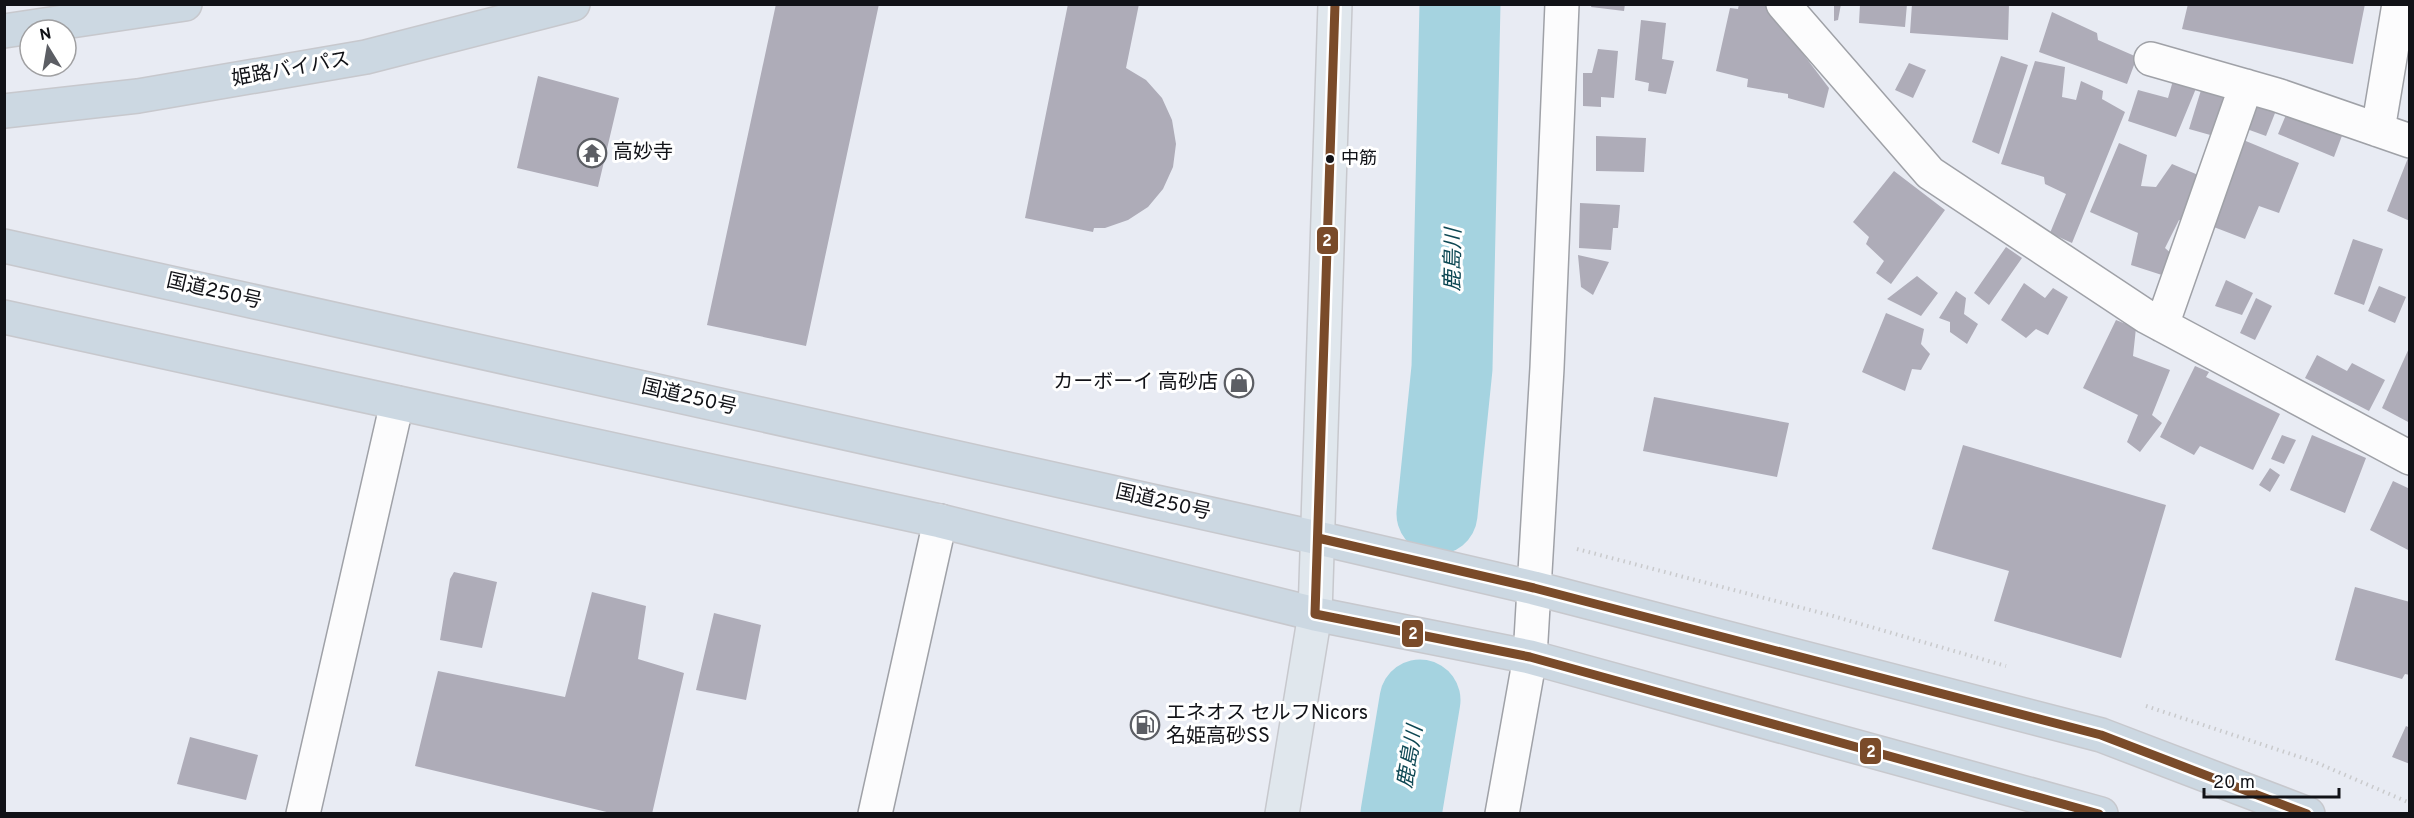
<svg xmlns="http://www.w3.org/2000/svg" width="2414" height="818" font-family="Overpass,'Noto Sans JP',sans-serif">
  <rect width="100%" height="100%" fill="#e8ebf3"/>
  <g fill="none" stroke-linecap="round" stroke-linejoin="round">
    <path stroke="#a5d3e0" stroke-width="81" d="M1437 514 1452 368 1460 4
      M1401 814 1420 700"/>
  </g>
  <path fill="#aeacb8" d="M776 4H879L806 346 707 325Z
    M1068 4H1139L1126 68 1146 80 1162 98 1172 120 1176 144 1173 167 1163 189 1148 207 1128 220 1105 228H1094L1093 232 1025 218Z
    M1592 4H1625L1624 11 1591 7Z
    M1739 4H1772L1785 30 1829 88 1824 108 1788 98V94L1747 87 1748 79 1716 71 1730 8 1738 9Z
    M1834 4H1841L1838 20 1834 21Z
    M1860 4H1907L1905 27 1859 23Z
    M1912 4H2009L2008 40 1910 33Z
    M2188 4H2365L2353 64 2182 29Z
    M2052 12 2097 33 2098 40 2137 57 2127 84 2039 52Z
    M1641 20 1666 23 1662 59 1674 61 1666 94 1648 91 1649 83 1635 80Z
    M1598 49 1618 51 1614 98 1601 97V107L1583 106V73H1592Z
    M2001 56 2028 65 1999 154 1972 142Z
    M2035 61 2065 67 2062 97 2076 100 2081 81 2103 91 2102 99 2125 112 2072 243 2050 233 2066 194 2045 184 2044 177 2001 164Z
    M1909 63 1926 70 1913 98 1895 90Z
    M538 76 619 98 598 187 517 168Z
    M2174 77 2197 86 2176 137 2128 121 2138 90 2168 98Z
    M2202 87 2234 99 2221 138 2189 129Z
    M2255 99 2277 108 2266 136 2244 128Z
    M2288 110 2343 133 2334 157 2278 134Z
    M1596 136 1646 138 1644 172 1596 171Z
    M2241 139 2299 163 2279 213 2259 206 2245 239 2206 224Z
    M2119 143 2147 155 2141 186 2156 187 2172 164 2203 177 2188 223 2179 220 2165 248 2174 256 2165 276 2131 265 2138 233 2090 212Z
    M2408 158 2410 159V221L2387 211Z
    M1894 171 1945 210 1891 284 1876 273 1884 261 1866 244 1869 237 1853 222Z
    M1580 203 1620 205 1618 228H1613L1611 250 1579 248Z
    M2353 239 2383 249 2364 305 2334 294Z
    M2006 247 2022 258 1989 305 1974 293Z
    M1578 255 1609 262 1593 295 1581 287Z
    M1917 276 1938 293 1921 316 1887 299Z
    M2226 280 2253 293 2242 315 2215 306Z
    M2024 283 2045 298 2053 288 2068 297 2048 335 2036 329 2026 338 2001 320Z
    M2379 286 2406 297 2395 323 2368 311Z
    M1956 291 1966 298 1964 314 1978 324 1967 344 1950 332V322L1939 318Z
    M2256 298 2272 306 2255 340 2240 333Z
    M1886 313 1924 329 1921 344 1930 354 1921 370 1912 369 1905 391 1862 372Z
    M2116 320 2136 328 2133 356 2170 370 2152 415 2162 423 2140 452 2127 442 2138 415 2083 388Z
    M2410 346V423L2382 408Z
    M2317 355 2347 371 2352 363 2385 380 2369 411 2305 378Z
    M2195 366 2209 372 2206 377 2280 414 2253 470 2200 446 2194 455 2160 437Z
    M1654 397 1789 423 1777 477 1643 451Z
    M2282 435 2296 440 2284 464 2271 459Z
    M2312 435 2366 458 2345 513 2290 490Z
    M1963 445 2166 505 2121 658 1994 621 2009 571 1932 549Z
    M2270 468 2280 475 2270 492 2259 485Z
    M2393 481 2410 489V551L2370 530Z
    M454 572 497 582 482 648 440 640 450 579Z
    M2355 587 2410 602V675L2405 674 2402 679 2335 660Z
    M592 592 646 606 638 659 684 673 652 814H615L415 766 438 671 565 697Z
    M714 613 761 625 746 700 696 690Z
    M2406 726 2410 728V764L2392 757Z
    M190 737 258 755 246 800 177 784Z"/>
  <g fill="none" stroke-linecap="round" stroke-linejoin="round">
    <g stroke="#9fa1a7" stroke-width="36">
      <path id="minor" d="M1783 4 1930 173 2147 317 2410 458
        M2151 59 2277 95 2410 141
        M2378 130 2399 4
        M2162 325 2246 86
        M303 814 397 403
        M875 814 940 521
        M1502 814 1530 657 1547 368 1562 4"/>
    </g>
    <g stroke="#c7c8cd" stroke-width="36">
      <path id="major" d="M1282 814 1315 614 1335 4"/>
    </g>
    <g stroke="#c7c8cd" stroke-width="36">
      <path id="highway" d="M4 31 185 4
        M4 111 138 96 366 57 573 4
        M4 246 1318 538 1534 588 2101 735 2308 814
        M4 317 940 521 1315 614 1530 657 2101 814"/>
    </g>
    <path stroke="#c9cacc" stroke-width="4" stroke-dasharray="1.5 4.5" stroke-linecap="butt" d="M1577 549 1833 616 2006 666
      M2146 706 2315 762 2410 803"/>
    <use href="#minor" stroke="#fcfcfd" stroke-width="33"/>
    <use href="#major" stroke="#e0e7ed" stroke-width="33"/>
    <use href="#highway" stroke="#ccd8e2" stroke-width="33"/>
    <g stroke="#fff" stroke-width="14">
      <path id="bus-1" d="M1335 4 1315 614 1530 657 2099 814
        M1318 538 1534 588 2101 735 2307 814"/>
    </g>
    <use href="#bus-1" stroke="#7a4b2a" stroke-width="9"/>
  </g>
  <defs>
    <g id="temple-ring" transform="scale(1.5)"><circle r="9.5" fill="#fff" stroke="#5c5e64" stroke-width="1.5"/><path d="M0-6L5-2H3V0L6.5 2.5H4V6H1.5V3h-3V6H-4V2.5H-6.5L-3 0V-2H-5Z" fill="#5c5e64"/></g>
    <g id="shop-ring" transform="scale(1.5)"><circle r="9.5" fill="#fff" stroke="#5c5e64" stroke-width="1.5"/><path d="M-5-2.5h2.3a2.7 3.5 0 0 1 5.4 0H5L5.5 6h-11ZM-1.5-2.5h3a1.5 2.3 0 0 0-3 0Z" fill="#5c5e64"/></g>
    <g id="fuel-ring" transform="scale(1.5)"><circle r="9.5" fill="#fff" stroke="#5c5e64" stroke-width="1.5"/><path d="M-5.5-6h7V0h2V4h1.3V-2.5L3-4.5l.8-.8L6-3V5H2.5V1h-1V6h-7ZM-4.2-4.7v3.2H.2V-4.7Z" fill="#5c5e64"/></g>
  </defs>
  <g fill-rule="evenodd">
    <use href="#temple-ring" x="592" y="153"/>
    <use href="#shop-ring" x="1239" y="383"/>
    <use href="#fuel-ring" x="1145" y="725"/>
  </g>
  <circle fill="#111217" stroke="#fff" stroke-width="2" cx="1330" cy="159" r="5"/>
  <g text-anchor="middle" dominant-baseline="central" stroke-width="6" stroke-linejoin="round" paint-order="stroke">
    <g font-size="18" fill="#111217" stroke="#fff" text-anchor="start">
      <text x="1341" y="159">中筋</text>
    </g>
    <g font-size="20" fill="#111217" stroke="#fff">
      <text transform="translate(291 70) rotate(-10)">姫路バイパス</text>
      <text transform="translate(214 292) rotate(13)">国道250号</text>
      <text transform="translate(689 398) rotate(13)">国道250号</text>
      <text transform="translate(1163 503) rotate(13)">国道250号</text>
    </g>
    <g font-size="20" fill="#111217" stroke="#fff" text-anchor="start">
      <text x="613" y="153">高妙寺</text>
      <text x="1218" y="383" text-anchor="end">カーボーイ 高砂店</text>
      <text x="1166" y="714">エネオス セルフNicors<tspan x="1166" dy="23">名姫高砂SS</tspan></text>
    </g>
    <g font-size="21" font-style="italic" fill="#0d4753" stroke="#fff">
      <text transform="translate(1454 260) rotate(-89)">鹿島川</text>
      <text transform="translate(1411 757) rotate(-80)">鹿島川</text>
    </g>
  </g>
  <g stroke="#fff" stroke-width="2">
    <rect x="1316" y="226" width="23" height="29" rx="6" fill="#7a4b2a"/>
    <rect x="1401" y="619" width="23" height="29" rx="6" fill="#7a4b2a"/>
    <rect x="1859" y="737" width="23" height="28" rx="6" fill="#7a4b2a"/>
  </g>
  <g font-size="16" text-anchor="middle" font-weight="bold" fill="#fff">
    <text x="1327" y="246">2</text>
    <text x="1413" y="639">2</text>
    <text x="1871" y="757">2</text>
  </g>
  <rect width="2414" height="818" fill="none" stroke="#111217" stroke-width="12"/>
  <g transform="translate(48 48) rotate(349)"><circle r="28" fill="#ffffff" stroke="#a0a0a2" stroke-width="1.5"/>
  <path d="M0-4.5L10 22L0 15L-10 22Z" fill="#5c5e64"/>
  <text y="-9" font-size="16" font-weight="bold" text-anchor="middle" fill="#111217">N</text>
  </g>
  <path d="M2204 788v9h135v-9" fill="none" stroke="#111217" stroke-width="3"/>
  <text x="2213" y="788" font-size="18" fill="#111217" stroke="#ffffff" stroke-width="4.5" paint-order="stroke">20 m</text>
</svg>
